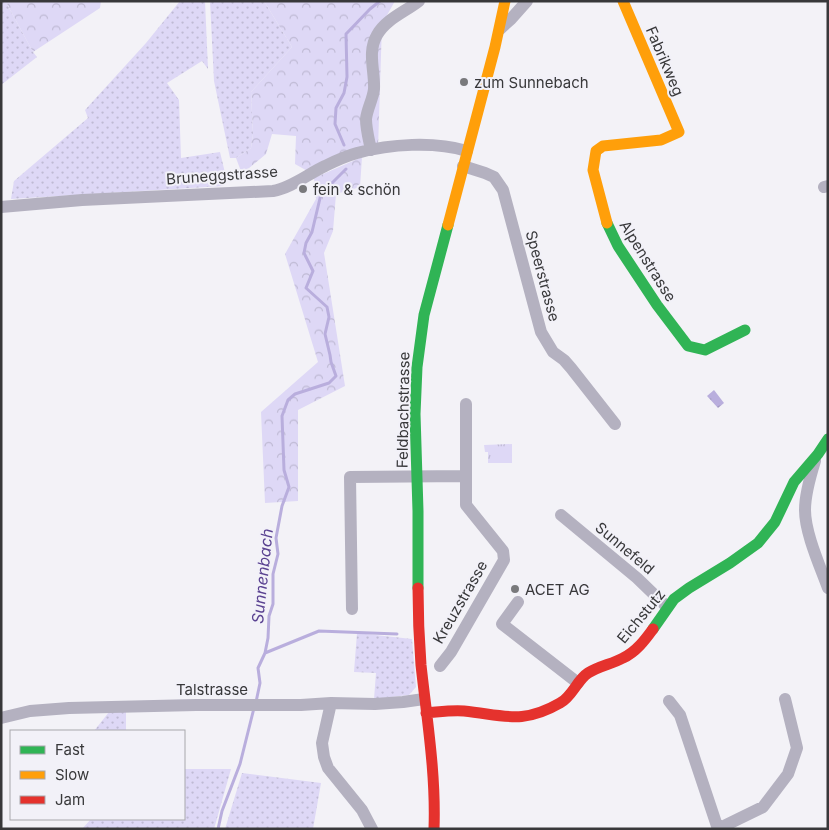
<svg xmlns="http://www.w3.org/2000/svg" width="829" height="830" font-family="Inter,sans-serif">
  <defs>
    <pattern id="grass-dots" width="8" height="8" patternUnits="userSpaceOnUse" patternTransform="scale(1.25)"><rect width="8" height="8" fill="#ded8f6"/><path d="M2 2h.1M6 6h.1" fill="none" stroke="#bfbad4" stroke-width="1.8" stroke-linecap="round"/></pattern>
    <pattern id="forest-crowns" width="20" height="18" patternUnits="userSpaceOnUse" patternTransform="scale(1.25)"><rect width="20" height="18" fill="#ded8f6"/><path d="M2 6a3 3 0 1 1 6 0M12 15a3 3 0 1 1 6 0" fill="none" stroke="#bfbad4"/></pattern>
    <pattern id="park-tufts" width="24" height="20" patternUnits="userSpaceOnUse" patternTransform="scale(1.25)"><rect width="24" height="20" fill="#ded8f6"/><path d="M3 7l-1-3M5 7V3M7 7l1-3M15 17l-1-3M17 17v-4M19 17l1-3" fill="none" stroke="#bfbad4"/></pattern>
    <pattern id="water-ripples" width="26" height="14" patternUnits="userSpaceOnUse" patternTransform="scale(1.25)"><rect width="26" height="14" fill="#b9aedd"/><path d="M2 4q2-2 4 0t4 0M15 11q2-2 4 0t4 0" fill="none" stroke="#978fb4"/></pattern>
  </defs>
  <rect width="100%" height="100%" fill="#f3f2f7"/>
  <path fill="url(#grass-dots)" d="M1 1H10L7 4 33 52 37 57 1 85Z
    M180 1H205L208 69 202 61 167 83 179 100 181 158 220 152 226 177 223 186 11 199 14 181 88 118 85 110 146 43Z
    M210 1H264L292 47 251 92 253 134 251 148 236 158H230L214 81Z
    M357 633 412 639 416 687 409 695 374 699 376 673 354 672Z
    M126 711V731H94L109 712Z
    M184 769H231L214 829H82L91 819H184Z
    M242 773 321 783 313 829H225Z"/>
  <path fill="url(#forest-crowns)" d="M10 1H101L100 8 33 52 7 4Z
    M264 1H395L382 24 378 149 311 173 295 164 296 136 272 134 266 154 242 174 236 158 251 148 253 134 251 92 292 47Z
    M362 157 360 187 336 194 333 231 324 253 345 386 298 410V501L265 503 261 412 318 362 285 254 316 199 314 178Z"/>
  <path fill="url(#park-tufts)" d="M512 444V463H488V452H485L484 445Z"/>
  <path fill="url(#water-ripples)" d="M714 390 724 403 718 408 707 396Z"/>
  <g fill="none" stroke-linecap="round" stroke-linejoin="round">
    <path stroke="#b9aedd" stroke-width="3" d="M344 145 335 124 336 108 344 93 347 77 346 34 370 9 380 1
      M265 653 319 631 397 634
      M256 702 260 683 258 668 265 653 268 638 269 616 273 604V574L278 554 276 538 282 506 289 487 284 470 282 416 288 400 295 394 329 383 336 376 331 362 330 355 325 334 329 317 327 307 306 288 313 271 304 253 306 243 312 232 321 194 346 169
      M218 829 222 811 240 764 254 708"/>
    <path stroke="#b4b1c0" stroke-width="12" d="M500 29 511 19 527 1
      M371 150C369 140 366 129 366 119 367 109 373 99 374 89 375 71 367 52 377 35 386 19 405 12 419 1
      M463 166 485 173 494 177 503 190 541 332 553 352 564 360 571 368 615 424
      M824 187 828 186
      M1 207 82 200 273 191C291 188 308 174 325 166 335 161 346 156 357 153 390 144 434 141 467 151
      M815 461C810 477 805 494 805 510 805 533 820 566 828 588
      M561 515 637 578 667 607
      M518 602 502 624 578 683
      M352 609 350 477 466 476
      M440 666 451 652 504 560 503 551 466 505V404
      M669 701 680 715 718 829
      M331 703 322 743 324 757 328 768 362 810 372 829
      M1 718 30 711 69 708 196 705H301L331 703 375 704 403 702 424 699
      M718 829 763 807 788 774 797 748 785 699"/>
    <path stroke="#30b455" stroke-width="11" d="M607 223 618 246 657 305 688 346 705 350 745 330
      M418 588V511L415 414 417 367 424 315 448 225
      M653 629 674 599 689 588 730 563 758 543 775 522 794 482 818 454 828 439"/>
    <path stroke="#ff9f0a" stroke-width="11" d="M607 223 593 170 596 151 603 146 661 140 679 132 623 1
      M448 225 495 47 505 1"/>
    <path stroke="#e5322d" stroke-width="11" d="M418 588C418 614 419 639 421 665 427 720 436 774 434 829
      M426 713C439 712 451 710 464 711 504 715 522 725 560 703 572 697 577 680 588 673 599 666 612 664 623 658 636 652 645 640 653 629"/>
  </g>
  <g fill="#79797c" stroke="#f2f1f8" stroke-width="2">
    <circle cx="464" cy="82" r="5"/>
    <circle cx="303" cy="189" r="5"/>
    <circle cx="515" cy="589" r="5"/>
  </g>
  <g text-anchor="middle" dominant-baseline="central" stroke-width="4" stroke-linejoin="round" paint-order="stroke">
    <g font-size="15" fill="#38383a" stroke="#f2f1f8">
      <text transform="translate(665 61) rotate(67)">Fabrikweg</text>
      <text transform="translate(222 175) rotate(-4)">Bruneggstrasse</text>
      <text transform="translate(648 261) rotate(58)">Alpenstrasse</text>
      <text transform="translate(543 276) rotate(75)">Speerstrasse</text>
      <text transform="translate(403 410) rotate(-89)">Feldbachstrasse</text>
      <text transform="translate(625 548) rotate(40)">Sunnefeld</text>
      <text transform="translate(460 602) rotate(-60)">Kreuzstrasse</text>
      <text transform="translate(641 616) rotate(-50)">Eichstutz</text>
      <text x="212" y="689">Talstrasse</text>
    </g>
    <g font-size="15" fill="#38383a" stroke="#f2f1f8" text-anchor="start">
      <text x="474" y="82">zum Sunnebach</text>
      <text x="313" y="189">fein &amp; schön</text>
      <text x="525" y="589">ACET AG</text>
    </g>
    <g font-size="16" font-style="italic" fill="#5a4291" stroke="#f2f1f8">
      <text transform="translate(262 576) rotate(-84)">Sunnenbach</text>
    </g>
  </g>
  <rect width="829" height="830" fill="none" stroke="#38383a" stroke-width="5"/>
  <rect x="10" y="730" width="175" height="90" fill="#f2f1f8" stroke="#a8a7ac"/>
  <rect x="20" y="746" width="25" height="8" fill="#30b455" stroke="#a8a7ac"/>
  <text x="55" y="755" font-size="15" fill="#38383a">Fast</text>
  <rect x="20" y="771" width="25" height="8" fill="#ff9f0a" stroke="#a8a7ac"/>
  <text x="55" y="780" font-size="15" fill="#38383a">Slow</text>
  <rect x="20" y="796" width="25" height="8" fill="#e5322d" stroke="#a8a7ac"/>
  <text x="55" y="805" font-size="15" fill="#38383a">Jam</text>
</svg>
